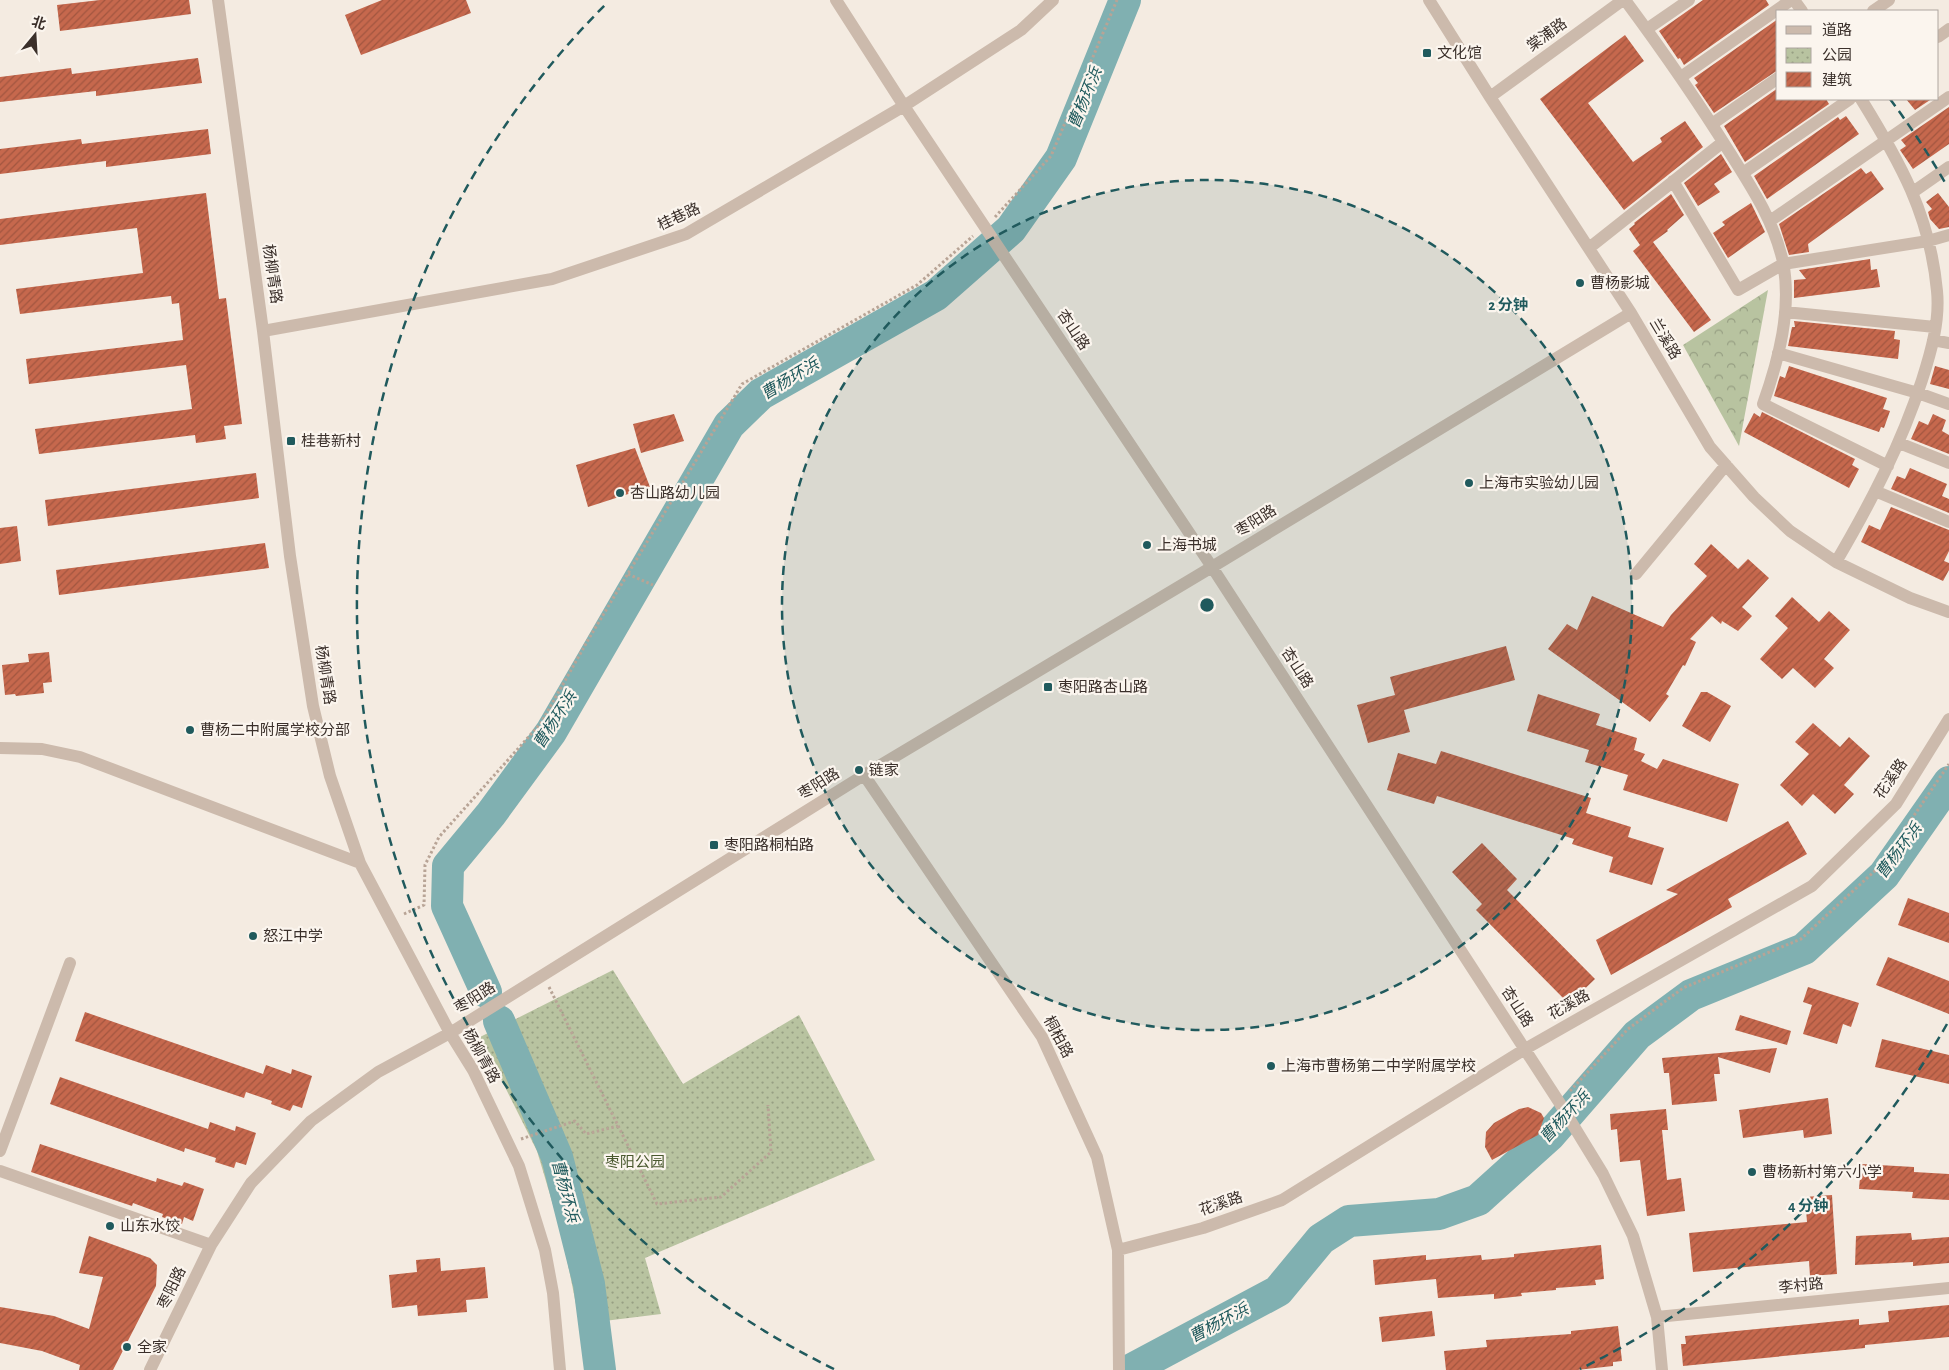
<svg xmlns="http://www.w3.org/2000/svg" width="1949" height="1370" font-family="'Alegreya Sans','Noto Sans SC',sans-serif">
  <defs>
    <pattern id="forest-crowns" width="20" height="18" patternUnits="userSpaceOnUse" patternTransform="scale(1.25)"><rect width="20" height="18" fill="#b8c3a0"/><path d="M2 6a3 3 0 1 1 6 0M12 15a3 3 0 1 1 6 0" fill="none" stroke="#979f83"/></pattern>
    <pattern id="park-dots" width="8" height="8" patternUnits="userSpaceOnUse" patternTransform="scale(1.25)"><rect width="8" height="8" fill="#b8c3a0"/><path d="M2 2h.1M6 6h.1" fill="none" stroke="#979f83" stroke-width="1.8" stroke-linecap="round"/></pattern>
    <pattern id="building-hatch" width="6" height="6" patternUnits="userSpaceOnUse" patternTransform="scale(1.25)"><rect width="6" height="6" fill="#c6684d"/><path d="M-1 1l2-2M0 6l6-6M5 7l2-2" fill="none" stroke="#a25640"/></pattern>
  </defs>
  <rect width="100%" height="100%" fill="#f4ebe1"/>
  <path fill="url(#forest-crowns)" d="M1768 290 1739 446 1683 345Z"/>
  <path fill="url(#park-dots)" d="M613 970 683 1084 799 1015 875 1160 645 1258 661 1314 580 1324 562 1235 537 1151 480 1037Z"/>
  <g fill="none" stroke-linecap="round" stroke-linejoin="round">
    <path stroke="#80b0b1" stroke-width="32" d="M486 992 447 906 448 866 491 814 551 732 729 425 761 394 936 295 1011 229 1061 158 1125 0
      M499 1021 557 1157 589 1284 600 1370
      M1130 1370 1278 1291 1321 1239 1349 1221 1439 1214 1478 1200 1550 1135 1637 1035 1691 995 1804 949 1884 875 1949 782"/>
  </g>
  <path fill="url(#building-hatch)" d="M100 0H189L191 14 60 31 57 5Z
    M382 0H466L471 13 361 55 345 15Z
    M1703 0H1766L1769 5 1684 65 1680 58 1678 59 1659 31Z
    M1778 19V70L1714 113 1695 85 1698 83 1694 78Z
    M1625 35 1644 61 1588 103 1633 162 1662 142 1660 138 1685 121 1703 147 1624 210 1540 99Z
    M198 58 202 83 96 96V91L0 102V77L71 68 72 74Z
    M1778 88V99H1826L1829 104 1745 162 1724 126Z
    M1906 99H1929L1930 100 1915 110Z
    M1949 107V144L1913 169 1900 150 1906 146 1901 140Z
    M1846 116 1859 134 1767 199 1754 176 1838 117 1840 120Z
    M208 129 211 154 106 167V161L0 174V149L81 139 82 144Z
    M1721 154 1732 172 1714 184 1720 192 1698 206 1684 183Z
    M1861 168 1866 174 1871 171 1884 189 1808 244 1809 252 1789 255 1779 224Z
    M206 193 219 299 226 298 242 424 224 426 226 439 196 443 195 435 39 454 35 429 192 409 186 365 29 384 26 359 183 340 179 303 172 304 171 296 20 314 16 289 143 273 137 228 0 245V219Z
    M1938 193 1949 207V227L1939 229 1930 219 1928 212 1932 209 1926 202Z
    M1671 194 1684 215 1667 230 1668 231 1653 242 1711 320 1694 332 1633 251 1640 245 1629 229 1635 224 1634 223Z
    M1751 203 1765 232 1728 258 1713 233 1725 225 1722 222Z
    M1870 259 1871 270 1877 269 1880 287 1794 298V280L1806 279 1799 270Z
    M1794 321 1895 331 1894 339 1900 340 1898 359 1788 346 1792 327H1795Z
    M1789 366 1887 398 1883 409 1890 411 1884 428 1881 427 1879 432 1774 396 1780 376 1785 378Z
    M1935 366 1949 370V389L1930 384Z
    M1762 412 1855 459 1852 465 1859 469 1849 488 1744 432 1754 413 1760 417Z
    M674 414 684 441 641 453 633 424Z
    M1933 414 1946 420 1942 431 1949 435V454L1911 439 1919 421 1928 425Z
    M635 448 650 487 588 507 576 465Z
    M1910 468 1947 484 1942 496 1949 499V513L1891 489 1897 476 1905 479Z
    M256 473 259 498 48 526 45 500Z
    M1891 507 1949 530V551L1944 561 1949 563V570L1943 581 1861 542 1869 525 1880 530Z
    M17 526 21 561 0 564V528Z
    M265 543 269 568 59 595 56 570Z
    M1711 544 1738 569 1748 559 1769 578 1742 607 1752 616 1738 631 1722 621 1721 624 1712 616 1690 639 1696 642 1685 666 1683 665 1666 694 1669 696 1650 722 1548 649 1567 624 1577 630 1592 596 1663 627 1671 615 1707 576 1694 564Z
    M1792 597 1819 622 1829 611 1850 630 1824 659 1834 668 1815 688 1793 668 1782 679 1760 659 1788 628 1775 616Z
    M1506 646 1515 680 1404 710 1410 732 1368 743 1357 705 1395 695 1390 677Z
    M49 652 52 682 43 683 44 693 16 696 15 694 5 695 2 665 29 662 28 654Z
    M1701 692H1707L1731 706 1710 742 1682 726Z
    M1538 694 1600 714 1596 725 1637 738 1634 750 1645 754 1641 761 1657 769 1663 759 1739 784 1727 822 1623 790 1628 775 1585 762 1589 750 1527 731Z
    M1813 723 1840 747 1849 737 1870 756 1844 785 1854 794 1835 814 1813 794 1802 806 1780 785 1809 754 1795 742Z
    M1441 751 1591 798 1586 813 1631 827 1628 837 1664 848 1652 885 1609 872 1613 857 1572 844 1574 839 1437 796 1434 804 1387 790 1398 753 1436 764Z
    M1788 821 1807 854 1728 899 1732 907 1611 975 1596 940 1678 894 1666 890Z
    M1482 843 1517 879 1507 890 1595 979 1569 1004 1476 910 1482 904 1452 872Z
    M1908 898 1949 913V943L1898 925Z
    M1888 957 1949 981V1014L1876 985Z
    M1808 987 1859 1003 1851 1027 1843 1024 1837 1044 1803 1034 1812 1005 1803 1002Z
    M85 1012 263 1074 266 1065 291 1074 292 1069 312 1076 302 1108 293 1105 290 1111 271 1104 272 1101 246 1092 244 1098 75 1041Z
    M1740 1015 1791 1031 1787 1045 1735 1030Z
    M1882 1039 1949 1055V1084L1875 1067Z
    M1777 1048 1770 1073 1718 1057 1720 1074H1714L1717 1101 1672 1105 1669 1073H1664L1662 1058Z
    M60 1077 208 1129 210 1122 235 1131 236 1126 256 1133 246 1165 236 1162 234 1168 215 1162 216 1158 185 1148 184 1152 50 1104Z
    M1828 1098 1832 1134 1804 1138 1803 1130 1743 1138 1739 1110Z
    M1528 1107 1541 1113 1544 1118 1538 1135 1492 1160 1485 1147 1486 1132 1494 1123 1519 1109Z
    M1666 1109 1668 1130H1662L1667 1180 1681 1178 1685 1211 1647 1216 1640 1160 1620 1162 1617 1129 1611 1130 1610 1114Z
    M40 1144 156 1182 157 1178 182 1186 184 1182 204 1189 193 1221 184 1217 182 1224 162 1217 163 1214 133 1203 132 1206 31 1172Z
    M1861 1164 1914 1167V1172L1949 1174V1200L1912 1198 1913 1192 1859 1189Z
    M1832 1195 1837 1274 1810 1276 1809 1261 1693 1272 1689 1233 1807 1222 1805 1197Z
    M1911 1233 1912 1240 1949 1237V1263L1913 1266V1262L1855 1265 1856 1236Z
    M89 1236 150 1258 157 1265 156 1286 113 1370H79L80 1365 42 1351 0 1343V1307L54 1316 89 1329 103 1277 79 1273Z
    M1601 1245 1604 1279 1595 1280 1596 1285 1556 1288V1290L1521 1293 1522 1296 1494 1299V1294L1438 1298 1436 1279 1375 1285 1373 1260 1426 1255V1260L1481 1255 1482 1260 1514 1257V1254Z
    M440 1258 441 1271 485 1267 488 1298 466 1300 467 1312 418 1316 417 1305 392 1308 389 1275 417 1272 416 1260Z
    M1949 1305V1337L1865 1345V1348L1683 1366 1681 1344H1686L1685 1336 1859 1319V1325L1889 1322 1888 1311Z
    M1432 1311 1435 1336 1382 1342 1379 1317Z
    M1618 1326 1622 1361 1613 1362V1366L1577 1370H1446L1444 1351 1487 1347 1486 1340 1571 1334V1331Z"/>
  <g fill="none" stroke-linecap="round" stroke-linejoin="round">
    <path stroke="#b8a496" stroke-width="3" stroke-dasharray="2.5 2.5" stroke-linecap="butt" d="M995 217 1051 156 1117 0
      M628 574 653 585
      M404 914 424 905 425 865 439 837 541 723 588 640 742 384 917 285 973 236
      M549 987 657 1204 721 1197 771 1152 768 1105
      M1570 1091 1628 1029 1683 988 1801 939 1879 867 1949 764
      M521 1139 575 1121 586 1134 618 1126"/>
    <path stroke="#ccbaac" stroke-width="12" d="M218 0 263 331 290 556 313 706 330 776 360 863 450 1033 473 1070 519 1166 545 1250 553 1293 560 1370
      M836 0 904 106 1212 567 1559 1102 1603 1174 1633 1236 1657 1317 1662 1370
      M1429 0 1490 97 1631 313 1710 447 1754 497 1790 531 1836 562 1910 598 1949 612
      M1625 0C1662 50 1697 100 1730 153 1752 188 1774 221 1783 262 1792 309 1779 359 1763 404L1888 466
      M1794 0 1802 11
      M1873 11 1889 0
      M1647 29 1689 0
      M1938 37 1949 29
      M1681 77 1791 0
      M1490 97 1623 0
      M1712 124 1778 78
      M1743 173 1850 99
      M1673 181 1738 290 1783 264 1928 241 1949 235
      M1913 192 1949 167
      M1770 221 1949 97
      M1589 248 1723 142
      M1785 312 1935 327
      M263 331 552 279 686 234 904 106 1021 30 1053 0
      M1933 340 1949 343
      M1778 353 1918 393 1949 404
      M1899 443 1949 463
      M1875 491 1949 522
      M1836 562C1870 504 1901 445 1922 380 1931 352 1940 321 1937 291 1930 215 1900 162 1861 99
      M1636 574 1726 465
      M0 748 42 749 80 757 360 863
      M864 775 1042 1037 1097 1157 1118 1250 1119 1370
      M0 1151 70 963
      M0 1171 211 1245
      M1118 1250 1203 1228 1282 1200 1525 1049 1812 886 1896 804 1949 719
      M1657 1317 1949 1288
      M150 1370 211 1245 251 1183 311 1121 378 1072 450 1033 864 775 1212 567 1631 313"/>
  </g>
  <circle cx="1207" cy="605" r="425" fill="#205a5d" fill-opacity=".12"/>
  <g fill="none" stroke="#205a5d" stroke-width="2.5" stroke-dasharray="9 6">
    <circle cx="1207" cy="605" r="425"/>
    <path d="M1947 1024A850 850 0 0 1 1580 1369M834 1369A850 850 0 0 1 606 4M1890 99A850 850 0 0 1 1947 186"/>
  </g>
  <g fill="#205a5d" stroke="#fbf5ee" stroke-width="2">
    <rect x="1422" y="48" width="10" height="10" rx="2.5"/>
    <circle cx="1580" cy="283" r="5"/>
    <rect x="286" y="436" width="10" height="10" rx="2.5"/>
    <circle cx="1469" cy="483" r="5"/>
    <circle cx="620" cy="493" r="5"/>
    <circle cx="1147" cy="545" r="5"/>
    <rect x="1043" y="682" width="10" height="10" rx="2.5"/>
    <circle cx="190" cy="730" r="5"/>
    <circle cx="859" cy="770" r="5"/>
    <rect x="709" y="840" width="10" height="10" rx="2.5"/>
    <circle cx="253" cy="936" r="5"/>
    <circle cx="1271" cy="1066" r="5"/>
    <circle cx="1752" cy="1172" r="5"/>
    <circle cx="110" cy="1226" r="5"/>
    <circle cx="127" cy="1347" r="5"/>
  </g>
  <g text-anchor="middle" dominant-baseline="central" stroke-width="4.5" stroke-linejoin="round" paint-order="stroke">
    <g font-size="15" fill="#3b302b" stroke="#fbf5ee">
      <text transform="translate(1547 35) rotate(-36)">棠浦路</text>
      <text transform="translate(679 217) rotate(-25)">桂巷路</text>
      <text transform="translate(272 274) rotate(82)">杨柳青路</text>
      <text transform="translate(1073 330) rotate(56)">杏山路</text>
      <text transform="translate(1665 339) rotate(59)">兰溪路</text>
      <text transform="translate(1256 521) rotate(-32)">枣阳路</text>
      <text transform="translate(1297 668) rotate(57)">杏山路</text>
      <text transform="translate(325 675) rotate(81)">杨柳青路</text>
      <text transform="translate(1891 779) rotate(-55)">花溪路</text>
      <text transform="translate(819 784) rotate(-32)">枣阳路</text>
      <text transform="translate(475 998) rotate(-32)">枣阳路</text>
      <text transform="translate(1569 1005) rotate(-29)">花溪路</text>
      <text transform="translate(1517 1007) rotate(57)">杏山路</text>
      <text transform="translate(1058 1037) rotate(62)">桐柏路</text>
      <text transform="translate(481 1056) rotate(61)">杨柳青路</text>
      <text transform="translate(1221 1204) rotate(-19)">花溪路</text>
      <text transform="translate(1801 1286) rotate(-6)">李村路</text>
      <text transform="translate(172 1288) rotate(-64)">枣阳路</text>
    </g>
    <g font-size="15" fill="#3b302b" stroke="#fbf5ee" text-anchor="start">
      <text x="1437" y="53">文化馆</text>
      <text x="1590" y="283">曹杨影城</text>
      <text x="301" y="441">桂巷新村</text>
      <text x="1479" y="483">上海市实验幼儿园</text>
      <text x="630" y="493">杏山路幼儿园</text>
      <text x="1157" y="545">上海书城</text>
      <text x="1058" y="687">枣阳路杏山路</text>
      <text x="200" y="730">曹杨二中附属学校分部</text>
      <text x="869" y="770">链家</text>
      <text x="724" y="845">枣阳路桐柏路</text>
      <text x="263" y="936">怒江中学</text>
      <text x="1281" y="1066">上海市曹杨第二中学附属学校</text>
      <text x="1762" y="1172">曹杨新村第六小学</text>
      <text x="120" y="1226">山东水饺</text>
      <text x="137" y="1347">全家</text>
    </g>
    <g font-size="15" fill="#4a592f" stroke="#fbf5ee">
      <text x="635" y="1162">枣阳公园</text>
    </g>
    <g font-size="16" font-style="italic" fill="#205a5d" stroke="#fbf5ee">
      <text transform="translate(1085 98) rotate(-68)">曹杨环浜</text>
      <text transform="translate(790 379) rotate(-31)">曹杨环浜</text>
      <text transform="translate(555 720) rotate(-57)">曹杨环浜</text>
      <text transform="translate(1899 851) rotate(-53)">曹杨环浜</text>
      <text transform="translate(1565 1117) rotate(-47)">曹杨环浜</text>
      <text transform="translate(565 1191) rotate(75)">曹杨环浜</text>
      <text transform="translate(1219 1323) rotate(-28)">曹杨环浜</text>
    </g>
  </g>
  <circle cx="1207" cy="605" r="8" fill="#205a5d" stroke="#fbf5ee" stroke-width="2.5"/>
  <g font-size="15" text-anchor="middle" font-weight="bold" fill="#205a5d" stroke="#fbf5ee" stroke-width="4.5" stroke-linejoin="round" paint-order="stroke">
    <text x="1508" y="310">2 分钟</text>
    <text x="1808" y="1211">4 分钟</text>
  </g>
  <rect x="1776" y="10" width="162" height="90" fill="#fbf5ee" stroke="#aea6a0"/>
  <rect x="1786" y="26" width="25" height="8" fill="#ccbaac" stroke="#aea6a0"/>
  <text x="1822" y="35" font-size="15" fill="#3b302b">道路</text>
  <rect x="1786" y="48" width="25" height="15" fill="url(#park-dots)" stroke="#aea6a0"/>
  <text x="1822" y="60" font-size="15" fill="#3b302b">公园</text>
  <rect x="1786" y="72" width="25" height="15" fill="url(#building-hatch)" stroke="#aea6a0"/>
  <text x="1822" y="85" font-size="15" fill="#3b302b">建筑</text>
  <g transform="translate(35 35) rotate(18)" stroke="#fbf5ee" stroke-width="4" paint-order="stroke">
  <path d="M0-4L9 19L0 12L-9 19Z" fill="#3b302b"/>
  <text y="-8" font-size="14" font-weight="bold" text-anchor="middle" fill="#3b302b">北</text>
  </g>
</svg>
